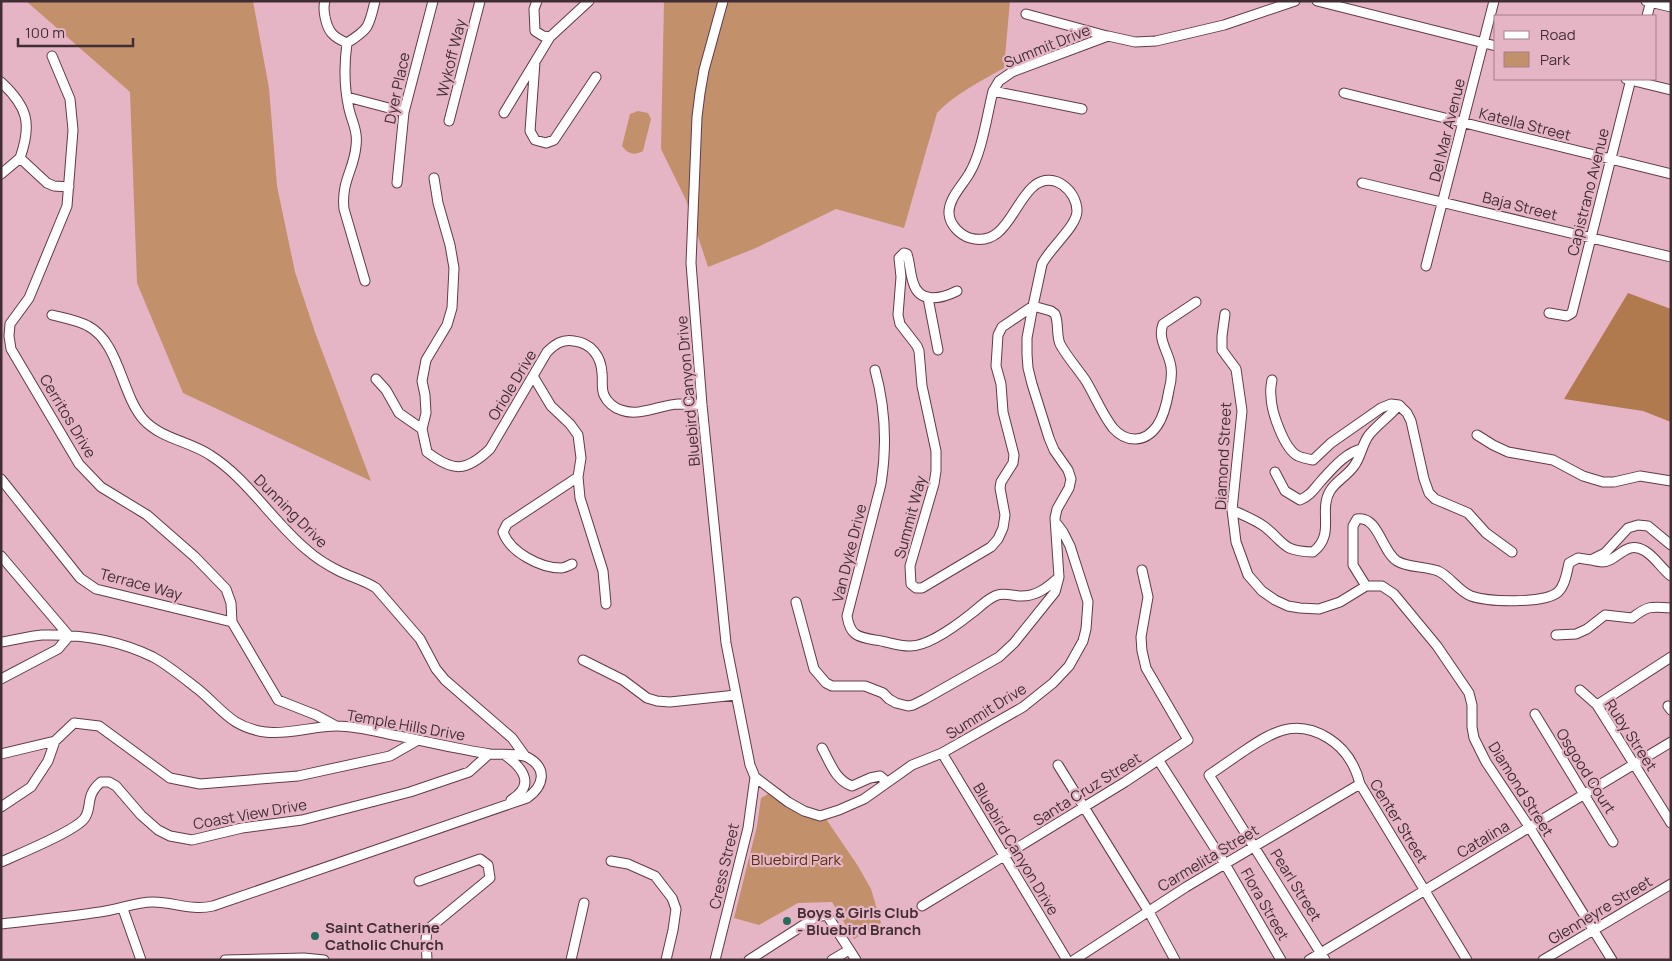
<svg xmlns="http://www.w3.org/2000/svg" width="1672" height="961" font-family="Manrope,sans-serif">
  <rect width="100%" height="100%" fill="#e6b5c5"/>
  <path fill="#c2906b" d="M26 1H253L269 88 277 186 295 272 316 335 371 481 183 393 137 283 130 92Z
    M664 1H1010L1004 68C981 81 956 93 937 113L904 228 836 209 756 248 708 267 686 200 661 149Z
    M638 111 648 113 651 119 643 151C634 156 628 154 622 146L630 114Z
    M768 794H772L808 817 826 819 858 866 871 889 881 923 854 939 832 902 798 903 759 925 734 918 757 826 761 798Z"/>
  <path fill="#b1794e" d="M1628 293 1671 309V422L1643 411 1564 399Z"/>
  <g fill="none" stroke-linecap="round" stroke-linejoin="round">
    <g stroke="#623a48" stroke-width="11">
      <path id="minor" d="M325 1C323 7 324 11 325 17 328 32 333 37 347 43
        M537 1 534 9 535 31 543 36 550 37 589 1
        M723 1 704 70 700 93 697 117 691 263 702 405 726 643 750 765 755 777 788 802 804 811 820 816 839 810 864 799 912 765 942 753 1023 707 1053 683 1069 666 1083 641 1086 629 1088 602 1070 546 1063 532 1057 524
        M1317 1 1496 46
        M1646 1 1671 7
        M1026 14 1107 36
        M1647 16 1651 1
        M347 43C344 65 344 87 349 109 352 122 358 131 356 146 354 170 341 181 344 209L365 281
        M347 43C369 29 369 27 375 1
        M52 56 70 99 73 130 67 206 29 298 10 324 9 336 11 349 79 464 101 487 147 515 195 557 226 589 231 603 232 622 278 700 316 715 336 726
        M535 62 530 131 535 140 546 143 554 140 596 77
        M1626 79 1671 90
        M1 82C28 107 32 124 20 158
        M993 91 1082 109
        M1344 93 1671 174
        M347 97 404 112
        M504 113 550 37
        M449 121 480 1
        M20 158 47 183 54 186 69 187
        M1 174 20 158
        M434 178 438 203 450 245 454 268 452 308 447 325 426 360 422 381 425 395 426 413 422 429 427 452C453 472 466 472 490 449L547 352C555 344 562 339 574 341 591 343 601 356 602 373 603 381 601 388 604 395 607 402 614 408 621 410 639 417 660 405 678 404 686 404 694 404 702 405
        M397 183 404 112 433 1
        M1362 183 1671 257
        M1426 266 1494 1
        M957 291C941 299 919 304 913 282 910 273 910 263 907 254L904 253 899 258 901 277 898 315 900 324 917 346 919 351 922 386 936 451V471L934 484 910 566 911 584 916 588H922L991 547 998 539 1003 528 1005 515 1000 488 1001 482 1013 463 1014 455 1003 412 1001 384 996 366 998 335 1002 327 1033 306 1051 311 1055 314C1059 323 1056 334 1060 344 1067 357 1078 369 1086 381 1095 396 1102 414 1113 428 1126 443 1145 443 1157 426 1164 416 1167 402 1169 390 1171 383 1172 375 1171 367 1169 352 1157 340 1163 324L1196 302
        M928 298 938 350
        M1549 313 1567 316 1572 313 1631 79
        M1225 314 1222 336V350L1236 369 1242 411 1232 510 1236 542 1248 575 1262 591 1275 600 1288 606 1300 608 1319 609 1340 602 1366 586H1382L1394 594 1437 646 1469 693 1472 705V727L1474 738 1486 762 1530 828 1612 960
        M52 315C64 318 77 320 88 326 119 342 121 393 143 419 161 439 189 441 210 455 248 479 272 521 307 550 316 558 327 565 339 571 351 577 364 580 376 588L420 639 436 669 445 680 512 738 525 756
        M875 370C885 406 887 446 881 484L847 616C850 635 857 637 875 640 886 641 897 646 909 646 927 647 957 625 972 613 979 608 985 601 993 597 1001 592 1010 595 1019 596 1036 597 1047 588 1059 577
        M533 376 551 406 570 424 578 435 581 458 578 477 580 498 603 571 606 604
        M376 379 386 390 399 413 422 429
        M1272 380C1271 385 1270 390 1271 396 1271 411 1284 449 1298 456 1303 458 1308 459 1313 460L1331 443 1381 408 1391 404 1399 405
        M1399 405 1407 413 1411 421 1424 479 1429 493 1435 499 1468 513 1486 533 1512 552
        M1477 435 1493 445 1508 452 1553 460 1583 476 1603 482H1614L1640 476 1671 481
        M1275 472 1285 491 1300 500C1310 496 1314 489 1321 481 1332 469 1346 452 1362 449
        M1 479 80 578 96 589 232 622
        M1232 510C1243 515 1256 520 1265 527 1286 544 1282 551 1313 552 1336 534 1318 511 1330 491 1336 481 1347 476 1354 466 1361 457 1362 444 1369 435 1378 424 1390 416 1399 405
        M1 556 69 636 58 649 1 679
        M1591 560C1595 561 1599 562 1602 562 1618 562 1625 539 1645 551 1655 557 1662 569 1671 576
        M572 564C568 566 564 568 561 568 540 568 510 552 503 532L507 524 578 477
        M1366 586 1353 565V526L1357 519C1378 515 1382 552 1397 561 1408 568 1425 566 1438 571 1450 576 1458 591 1471 596 1488 602 1544 604 1558 592 1565 586 1567 572 1569 563L1578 558 1591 560 1605 553 1628 528 1638 525 1648 526 1671 545
        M796 602 814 669 826 683 832 686H865L883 693 889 699 896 703 908 706 913 705 925 699 999 657 1014 643 1055 592 1059 577 1055 518 1057 509 1069 488 1071 479 1068 470 1054 450 1049 438 1032 384 1028 368 1027 354V338L1033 306 1042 264C1050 248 1077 226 1077 211 1077 191 1054 171 1035 185 1013 202 1006 248 970 238 960 235 950 225 949 214 948 199 962 186 969 174 982 153 987 115 993 91L999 81 1012 72 1108 36 1135 42 1156 41 1224 25 1295 1
        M1556 635 1576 634 1587 629 1605 615 1632 618C1647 606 1651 606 1671 608
        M1 642C15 640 29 636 42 635 80 634 119 640 153 657 168 665 186 680 199 690 223 710 231 727 265 732 289 735 313 726 337 726 356 726 374 731 393 735 425 741 457 749 490 754 500 755 519 753 527 757 548 768 544 786 527 798L213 906C191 911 174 902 153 902 135 902 118 910 100 912 67 917 34 920 1 924
        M583 660 623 680 647 698 657 701 670 702 736 695
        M1580 690 1597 705 1671 823
        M1597 705 1671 657
        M1668 706 1671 710
        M1535 714 1613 842
        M822 748C830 762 835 780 852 786L870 778 880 776 887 782
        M942 753 1067 960
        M1 754 55 741 74 723 99 726 170 778 200 784 298 776 390 756 418 740
        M505 755C523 768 536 785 511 800
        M1159 761 1225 864 1281 960
        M1058 765 1149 912 1175 960
        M1 807 31 787 48 761 55 741
        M611 861 628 864 655 876 672 898 676 909 673 930 666 960
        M1 862C19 854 73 832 84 819 93 808 84 796 101 782H109L116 786 141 815 158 830 170 836 192 840 242 828 302 820 410 792 469 772 489 754
        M419 881 480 859 488 865 490 878 427 930 426 940 427 960
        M922 906 1125 782 1188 740 1146 668 1142 651 1141 637 1148 597 1142 570
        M123 909 141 960
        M225 960 304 958 324 960
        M571 960 584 903
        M715 960 748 828 755 777
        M749 960 816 917 827 915 856 960
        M832 960 849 950
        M1074 960 1186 887 1360 784
        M1309 960 1671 742
        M1325 960 1209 775C1221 767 1232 759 1244 751 1272 732 1295 718 1328 738 1346 749 1355 764 1360 784L1467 960
        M1543 960 1671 884"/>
    </g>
    <use href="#minor" stroke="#fff" stroke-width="9"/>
  </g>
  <g fill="#276b5d" stroke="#e6b5c5" stroke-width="2">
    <circle cx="787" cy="921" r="5"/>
    <circle cx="315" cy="936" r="5"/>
  </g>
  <g text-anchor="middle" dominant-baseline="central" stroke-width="4.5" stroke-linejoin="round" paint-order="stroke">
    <g font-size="15" fill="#412e34" stroke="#e6b5c5">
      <text transform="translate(1047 46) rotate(-22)">Summit Drive</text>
      <text transform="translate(451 58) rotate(-76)">Wykoff Way</text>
      <text transform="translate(397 88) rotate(-78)">Dyer Place</text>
      <text transform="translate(1525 124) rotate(14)">Katella Street</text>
      <text transform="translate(1447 130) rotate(-76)">Del Mar Avenue</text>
      <text transform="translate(1588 192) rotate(-76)">Capistrano Avenue</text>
      <text transform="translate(1520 206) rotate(14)">Baja Street</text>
      <text transform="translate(512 385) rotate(-59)">Oriole Drive</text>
      <text transform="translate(688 391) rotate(-95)">Bluebird Canyon Drive</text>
      <text transform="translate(68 416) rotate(59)">Cerritos Drive</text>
      <text transform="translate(1223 456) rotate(-87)">Diamond Street</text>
      <text transform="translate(291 511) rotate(45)">Dunning Drive</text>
      <text transform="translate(910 517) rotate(-75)">Summit Way</text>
      <text transform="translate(849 553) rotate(-76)">Van Dyke Drive</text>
      <text transform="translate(141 584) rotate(15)">Terrace Way</text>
      <text transform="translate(986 711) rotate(-32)">Summit Drive</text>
      <text transform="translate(406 725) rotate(10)">Temple Hills Drive</text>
      <text transform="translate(1631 735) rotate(57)">Ruby Street</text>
      <text transform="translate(1586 771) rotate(58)">Osgood Court</text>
      <text transform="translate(1087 789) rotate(-32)">Santa Cruz Street</text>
      <text transform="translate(1521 789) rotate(58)">Diamond Street</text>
      <text transform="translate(250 814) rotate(-10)">Coast View Drive</text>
      <text transform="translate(1399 821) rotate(58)">Center Street</text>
      <text transform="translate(1483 839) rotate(-31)">Catalina</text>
      <text transform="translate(1016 849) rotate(59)">Bluebird Canyon Drive</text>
      <text transform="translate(1208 858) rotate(-31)">Carmelita Street</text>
      <text transform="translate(724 866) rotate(-77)">Cress Street</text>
      <text transform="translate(1296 885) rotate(58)">Pearl Street</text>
      <text transform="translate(1265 904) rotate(60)">Flora Street</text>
      <text transform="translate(1600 910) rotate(-31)">Glenneyre Street</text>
    </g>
    <g font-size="15" fill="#593210" stroke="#e6b5c5">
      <text x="796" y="859">Bluebird Park</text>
    </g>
    <g font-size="15" font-weight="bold" fill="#412e34" stroke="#e6b5c5" text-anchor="start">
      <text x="797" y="912">Boys &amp; Girls Club<tspan x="797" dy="17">- Bluebird Branch</tspan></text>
      <text x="325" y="927">Saint Catherine<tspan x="325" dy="17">Catholic Church</tspan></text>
    </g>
  </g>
  <rect width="1672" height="961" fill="none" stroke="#412e34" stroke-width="5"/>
  <rect x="1494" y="15" width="162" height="65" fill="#e6b5c5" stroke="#a47f8b"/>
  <rect x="1504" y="31" width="25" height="8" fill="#ffffff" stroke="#a47f8b"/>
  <text x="1540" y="40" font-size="15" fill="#412e34">Road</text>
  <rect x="1504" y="52" width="25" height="15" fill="#c2906b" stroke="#a47f8b"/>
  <text x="1540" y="65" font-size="15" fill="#412e34">Park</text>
  <path d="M18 38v8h115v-8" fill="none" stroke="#412e34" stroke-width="2.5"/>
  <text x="25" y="38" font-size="15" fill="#412e34" stroke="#e6b5c5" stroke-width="4" paint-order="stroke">100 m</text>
</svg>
